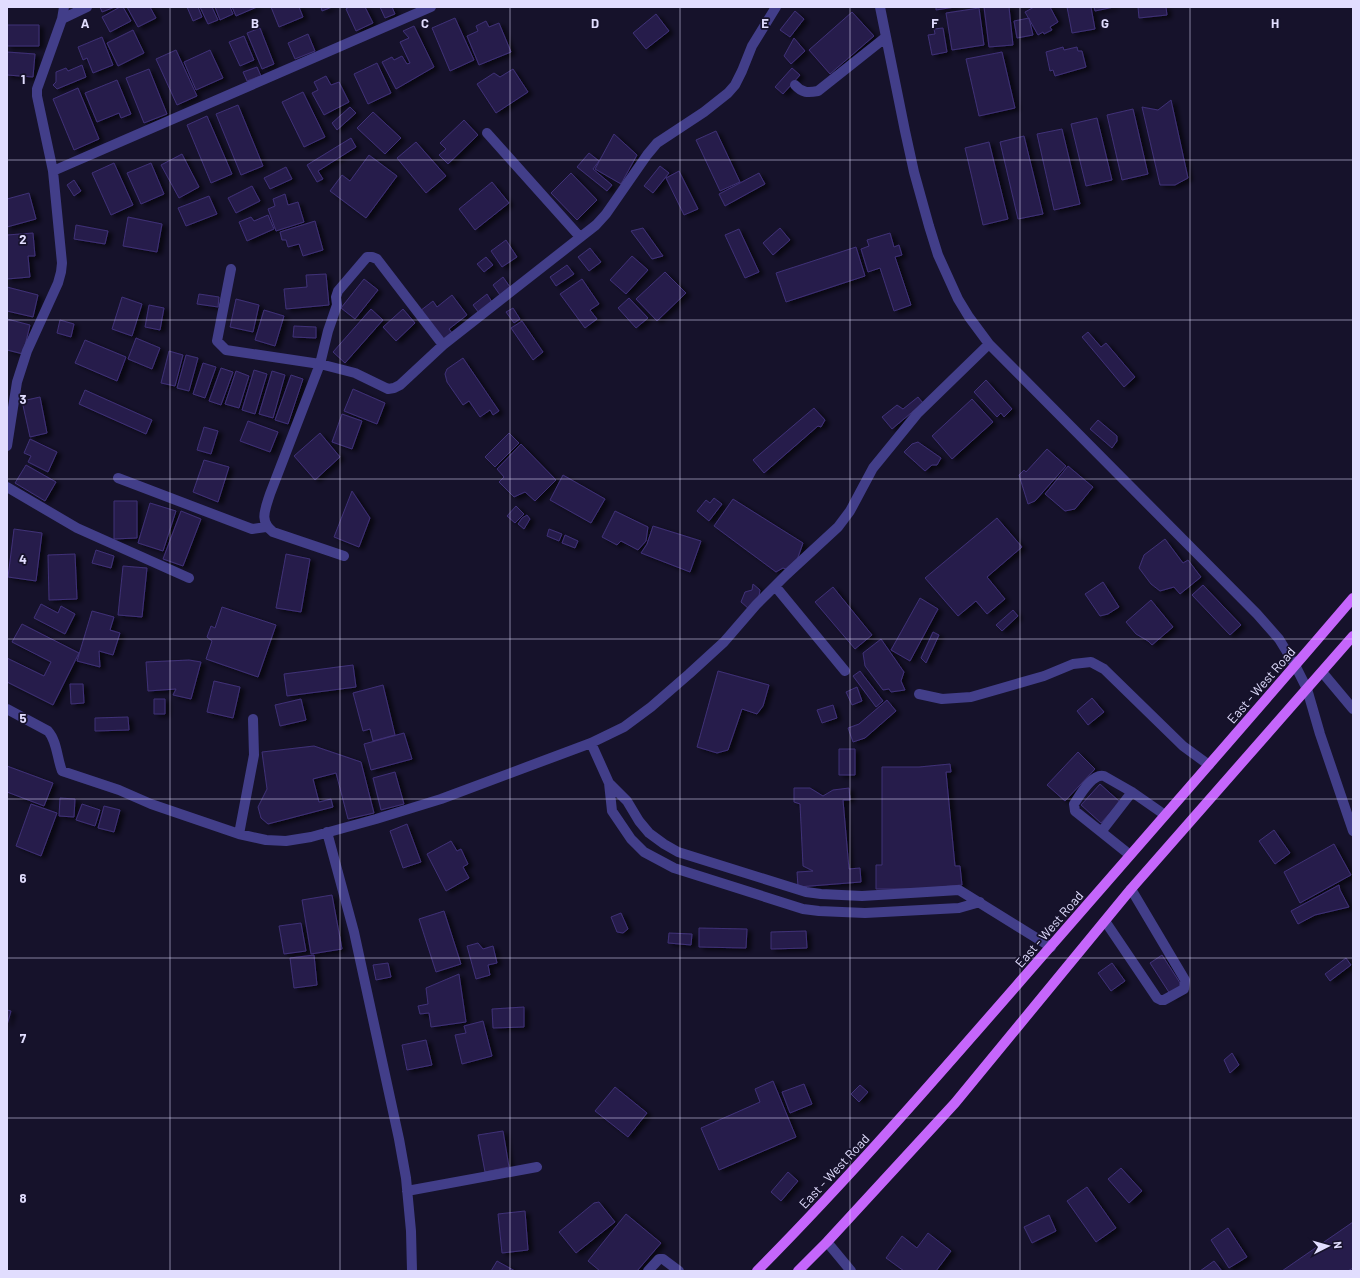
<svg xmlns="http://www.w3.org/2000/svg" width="1360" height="1278" font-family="Barlow,sans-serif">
  <defs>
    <filter id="shadow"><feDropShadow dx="4.5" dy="2.5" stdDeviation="2" flood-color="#0009"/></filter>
  </defs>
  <rect width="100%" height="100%" fill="#16122b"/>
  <path fill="#281e4c" stroke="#3f3177" filter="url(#shadow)" d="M100 7H115L102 12Z
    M120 7H123L131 21 110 32 102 17Z
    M127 7H150L156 18 138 27Z
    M187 7H198L202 17 193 21Z
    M200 7H212L218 20 208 24Z
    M215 7H230L233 14 220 20Z
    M232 7H257L236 16Z
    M271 7H299L303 17 279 27Z
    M321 7H332L322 11Z
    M349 7H365L373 23 356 31 346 9Z
    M380 7H392L395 14 385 18Z
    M936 7H955L936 10Z
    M984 7H1009L1013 45 989 47Z
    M1034 7H1050L1058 22 1050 27 1052 30 1044 34 1043 32 1038 35 1025 12Z
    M1067 7H1091L1095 29 1072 33Z
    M1094 7H1114L1095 11Z
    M1138 7H1166L1167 15 1139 18Z
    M979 8 984 45 952 50 946 13Z
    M795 11 804 19 790 37 780 30Z
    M852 12 874 36 830 74 809 50Z
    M656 14 669 31 646 49 633 33Z
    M455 18 474 60 450 71 432 28Z
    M1029 18 1033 35 1017 38 1014 21Z
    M486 21 489 27 499 23 511 52 479 65 467 36 478 31 476 26Z
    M7 25H39V46H7Z
    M414 26 434 67 396 89 382 62 392 57 394 60 402 56 407 64 410 63 400 42 409 38 403 31Z
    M260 28 274 64 262 69 247 33Z
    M943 28 947 52 932 55 928 35 935 34 934 29Z
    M133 30 144 53 118 66 107 43Z
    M308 34 315 51 295 59 288 43Z
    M244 36 254 60 240 66 229 42Z
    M102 37 113 65 93 73 87 58 83 60 78 47Z
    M794 38 805 51 791 64 784 56Z
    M1063 47 1064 50 1077 47 1078 51H1082L1086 67 1055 76 1053 70 1050 71 1046 52Z
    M176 50 197 96 177 105 156 59Z
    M210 50 223 78 196 90 184 62Z
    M7 52 35 54 33 77 7 75Z
    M1002 52 1015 108 979 116 966 59Z
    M377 63 391 93 368 104 354 74Z
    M82 65 86 77 57 89 53 85 56 82V72L66 68 68 71Z
    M257 67 261 76 247 81 243 72Z
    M792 68 800 75 783 94 775 87Z
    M149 69 167 114 144 123 126 78Z
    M513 69 528 92 496 113 477 84 494 73 500 77Z
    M326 76 331 85 339 82 349 102 324 115 312 93 318 90 314 82Z
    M117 80 131 114 121 118 119 113 97 122 85 93Z
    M78 88 99 139 74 150 53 99Z
    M303 92 325 137 304 147 282 102Z
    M1171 100 1188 178 1175 185H1160L1142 107 1158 110Z
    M238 105 263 166 241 175 216 114Z
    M350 107 356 113 337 130 332 123Z
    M1133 109 1148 174 1122 180 1107 115Z
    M373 112 401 138 385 154 357 128Z
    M207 116 232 174 211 183 187 125Z
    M1097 118 1112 180 1086 186 1071 124Z
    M464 120 478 135 448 164 439 155 446 149 440 143Z
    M1062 129 1080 204 1054 210 1037 134Z
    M716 131 740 182 720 191 696 140Z
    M614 134 637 155 621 184 595 169Z
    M1024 136 1043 214 1018 219 1000 142Z
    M351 138 356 147 318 171 323 179 317 182 307 165Z
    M416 142 446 176 426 193 397 158Z
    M989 142 1008 219 983 225 965 148Z
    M589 153 599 161 593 169 612 185 607 191 577 167Z
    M182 154 199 187 179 198 161 165Z
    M369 155 397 176 366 218 330 191 342 175 350 181Z
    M114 163 133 205 111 215 92 173Z
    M151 163 164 194 141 204 127 173Z
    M660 166 669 173 653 193 644 186Z
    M286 167 292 179 270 189 264 178Z
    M679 171 698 209 684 215 666 178Z
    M571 173 597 200 577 220 551 193Z
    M759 173 765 184 725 206 719 194Z
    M74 180 81 191 74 196 67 185Z
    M492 182 509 203 475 230 459 209Z
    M252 186 260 201 236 213 228 198Z
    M29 193 36 219 7 227V199Z
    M285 194 288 205 298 202 304 222 276 231 268 209 275 206 273 199Z
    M209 196 217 214 186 226 178 208Z
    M268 215 274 229 247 241 239 222 251 217 254 221Z
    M128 217 162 224 157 252 123 246Z
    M315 221 323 250 303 256 299 244 288 247 286 240H282L280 232Z
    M76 225 108 231 105 244 74 239Z
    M643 228 663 256 652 259 631 231Z
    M780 228 790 240 773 255 763 243Z
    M739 229 759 272 745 278 725 235Z
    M33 233 35 256H28L30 277 7 279V235Z
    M890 233 894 247 899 245 902 255 895 257 911 305 894 311 880 268 868 272 861 249 869 246 867 240Z
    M506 240 517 257 502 267 491 251Z
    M856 247 865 276 786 302 776 273Z
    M590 248 601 262 589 271 578 257Z
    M632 256 648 270 626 294 610 280Z
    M486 257 493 265 484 272 477 264Z
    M567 265 574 274 556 286 550 277Z
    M665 272 686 293 657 321 636 299Z
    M326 274 329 305 286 309 284 289 307 287 306 275Z
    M503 277 510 287 500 295 493 285Z
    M364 279 378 290 355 319 341 308Z
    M582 279 599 304 590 310 597 319 585 328 560 294Z
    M7 287 38 295 33 317 7 311Z
    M199 294 219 297 218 307 197 304Z
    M487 294 492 302 479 313 473 305Z
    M452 295 467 315 449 329 452 333 443 340 420 311 433 301 437 307Z
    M122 297 142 304 132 336 112 329Z
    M629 298 648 318 636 328 618 308Z
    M236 299 259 305 253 332 230 327Z
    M149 305 164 308 160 330 145 327Z
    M513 308 520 319 514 323 506 312Z
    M371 309 383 320 345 363 333 352Z
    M403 309 415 323 396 341 383 327Z
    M264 310 284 316 275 346 255 340Z
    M7 319 30 325 23 354 7 350Z
    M60 320 74 324 71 337 57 333Z
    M522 321 543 352 533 360 511 328Z
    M294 326 316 327V338L293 337Z
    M1088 332 1101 347 1106 343 1135 377 1124 387 1082 337Z
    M136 338 160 348 152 369 128 359Z
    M85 340 126 357 117 381 75 363Z
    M169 351 183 355 175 386 161 383Z
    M186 355 198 358 189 391 177 388Z
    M463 358 499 411 493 415 490 410 480 417 469 401 463 405 447 382 445 374 447 369Z
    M203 363 216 367 205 398 193 394Z
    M221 368 233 372 221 405 209 401Z
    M254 370 267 374 255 414 242 410Z
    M236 371 249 376 239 408 225 404Z
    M272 371 285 375 273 418 259 414Z
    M291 375 303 379 288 424 275 420Z
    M986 380 1012 409 1004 417 1001 413 997 417 974 392Z
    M353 389 385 403 377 424 344 411Z
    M85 390 152 420 146 434 79 404Z
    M40 397 47 433 30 437 22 401Z
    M918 397 923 403 892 429 882 417 897 405 903 409Z
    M972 399 993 422 952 459 932 436Z
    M814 408 825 420 821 427 818 426 764 473 753 460Z
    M342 414 362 421 352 449 332 442Z
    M1098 420 1117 436V441L1112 448 1090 429Z
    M248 421 278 432 270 452 240 441Z
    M204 427 218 431 211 454 197 450Z
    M320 433 340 457 315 480 294 456Z
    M509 433 519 443 495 467 485 457Z
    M30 439 57 452 48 472 28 462 31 456 24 453Z
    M918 442 941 458 937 465H932L925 471 904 452 912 444Z
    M521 444 556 480 535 501 525 492 514 497 499 482 504 477 497 469Z
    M1047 449 1066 466 1035 501 1028 504 1019 475 1024 470 1026 472Z
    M204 460 229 467 218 502 193 492Z
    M26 465 56 482 45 501 15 483Z
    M1068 466 1093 487 1075 509 1065 511 1045 494Z
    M563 475 605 499 591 523 550 500Z
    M352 491 370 518 359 547 334 537Z
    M714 498 722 504 709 521 697 511 706 500 710 503Z
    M733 499 803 543 796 563 788 570 783 568 776 572 714 526Z
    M114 501H137V538L114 539Z
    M150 503 176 511 163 551 138 543Z
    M516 506 524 514 515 523 507 516Z
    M181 511 201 519 183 566 163 559Z
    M615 511 648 527 646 541 638 550 621 541 617 545 602 537Z
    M527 515 530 519 524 529 518 524 522 518Z
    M997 518 1022 547 987 577 1005 599 987 614 976 601 958 616 925 578Z
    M653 526 701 541 690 572 641 553 647 544Z
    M14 529 42 533 36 581 8 577Z
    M549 529 562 534 559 541 547 536Z
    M565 535 578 541 575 548 562 543Z
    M1165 539 1183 563 1188 560 1201 577 1180 594 1174 587 1160 591 1151 584 1139 568 1144 555Z
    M96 550 114 556 111 568 92 563Z
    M75 554 77 599 49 600 48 555Z
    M286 554 310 559 301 612 276 608Z
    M123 566 147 568 142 617 118 615Z
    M1103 582 1119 607 1108 614 1100 616 1085 594Z
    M753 584 760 590 759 596 749 609 741 602 745 592 752 590Z
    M1203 585 1241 625 1230 635 1192 595Z
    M833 587 872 635 855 649 815 602Z
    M920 598 938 609 910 661 891 650Z
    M1151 600 1173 627 1152 645 1148 641 1136 634 1126 622Z
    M41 604 58 613 61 606 75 614 65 634 34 618Z
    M222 607 276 625 258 677 206 659 212 641 207 637 211 626 215 628Z
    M1013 610 1018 616 1002 631 996 625Z
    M92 611 114 617 110 630 120 633 113 655 99 651 100 667 77 661Z
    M22 624 79 653 53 705 7 682V658L44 676 51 662 12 642Z
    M933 632 939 635 926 663 921 658Z
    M881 639 904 672 901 681 905 690 891 692 889 689 883 690 865 666 863 653Z
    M189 660 201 662 191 699 173 695 176 689 148 691 146 662Z
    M353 665 356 687 287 696 284 674Z
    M718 671 769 685 763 706 757 714 742 709 728 750 717 753 697 747Z
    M860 671 883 701 876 707 853 676Z
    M214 681 240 687 233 718 207 712Z
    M70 684H83L84 703 71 704Z
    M383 685 395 735 373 741 370 729 363 731 353 693Z
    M857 687 862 701 852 705 846 692Z
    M1092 698 1104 712 1088 725 1077 711Z
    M154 699H165V714H154Z
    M301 699 306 720 280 726 275 705Z
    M887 700 896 711 865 738 853 742 848 728 859 724Z
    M833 705 837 718 822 723 817 710Z
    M128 717 129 730 95 731V718Z
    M404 733 412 759 371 770 364 744Z
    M314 746 361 762 374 813 348 819 336 773 313 779 319 802 331 799 333 807 268 824 261 818 258 807 267 789 262 752Z
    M839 749H855V775H839Z
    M1078 752 1095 769 1065 801 1047 785Z
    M950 764 951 772H946L955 866H960L962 885 920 889H876V865H882V767H919Z
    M7 766 53 783 44 806 7 792Z
    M395 772 404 804 381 810 373 778Z
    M1100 784 1120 802 1101 823 1081 805Z
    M794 788H810L823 796 833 790 849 788 850 800H843L849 869 860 868 861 882 798 887 797 872 813 871 803 866 800 804 794 802Z
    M60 798 75 799 74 817 59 816Z
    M31 804 57 813 41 856 16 846Z
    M82 804 100 810 95 826 76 820Z
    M104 806 120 810 114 832 98 828Z
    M407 824 421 862 403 868 390 831Z
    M1274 830 1290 853 1275 864 1259 841Z
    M451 841 457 851 461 849 468 864 463 867 469 878 446 891 427 854Z
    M1334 844 1351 875 1300 903 1284 872Z
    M1339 885 1340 890 1349 907 1315 915 1298 924 1291 911Z
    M332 895 342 949 311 954 302 900Z
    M444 911 461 964 436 972 419 919Z
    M621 913 628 929 623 933 617 932 611 917Z
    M301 923 306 951 284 954 279 926Z
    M699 928 747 929 746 948 699 947Z
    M806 931 807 948 771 949V932Z
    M669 933 692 934 691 945 668 943Z
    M478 943 483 949 493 946 497 963 488 965 490 975 476 979 467 946Z
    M314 955 317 985 294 988 290 958Z
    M1162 955 1184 989 1172 997 1150 963Z
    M1346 958 1351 965 1330 981 1325 974Z
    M388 963 391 977 376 980 373 965Z
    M1112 963 1125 981 1111 991 1098 973Z
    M459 974 466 1022 431 1027 429 1013 420 1014 418 1006 428 1004 426 988Z
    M524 1007V1027L493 1028 492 1009Z
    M7 1010 11 1011 7 1025Z
    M483 1021 492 1056 462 1064 455 1035 466 1033 464 1026Z
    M426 1040 432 1065 407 1070 402 1045Z
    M1232 1053 1239 1065 1230 1073 1224 1060Z
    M773 1081 796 1137 719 1170 701 1128 760 1102 755 1089Z
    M804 1084 812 1104 790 1113 782 1092Z
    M860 1085 868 1092 859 1102 851 1094Z
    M615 1087 647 1113 628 1137 595 1111Z
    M503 1131 509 1167 485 1172 478 1135Z
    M1121 1168 1142 1191 1129 1203 1108 1179Z
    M788 1172 798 1181 781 1201 771 1192Z
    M1087 1187 1116 1228 1096 1242 1067 1201Z
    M599 1202 615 1222 576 1253 559 1232 594 1203Z
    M525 1211 528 1250 502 1253 498 1214Z
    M626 1214 661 1243 637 1271H600L588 1261Z
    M1049 1215 1056 1231 1032 1243 1024 1227Z
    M1353 1222V1268L1348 1271H1282Z
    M1228 1228 1247 1257 1229 1268 1211 1240Z
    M928 1233 951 1251 936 1271H904L886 1258 902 1236 917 1248Z
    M497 1261 515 1271H491Z
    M1214 1261 1222 1271H1200Z"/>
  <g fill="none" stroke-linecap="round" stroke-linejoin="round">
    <path stroke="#423e89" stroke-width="10" d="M880 7 905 131 914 172 929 226 938 255 958 299 969 317 989 344 1257 614 1279 639 1295 665 1307 689 1320 734 1353 831
      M62 19 87 7
      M795 85C802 93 808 93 818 91L886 37
      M487 133 580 237
      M53 171 431 7
      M231 269 217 341 226 350 320 364 355 373 388 389 394 388 400 385 443 345 596 225 606 214 647 155 657 143 704 112 728 93 735 85 742 71 752 46 776 7
      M7 446 17 382 27 351 58 283 61 272 62 263 53 171 37 96V89L62 19 64 7
      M118 478 252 529 266 527
      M7 487 77 528 189 578
      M344 556 273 532C259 521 265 510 270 494L320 364 328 331 337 305 336 297 338 291 367 257H372L377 259 443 345
      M775 586 845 671
      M1322 672 1353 709
      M919 694 942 699 971 697 1044 676 1073 664 1091 662 1104 669 1183 746 1209 765
      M7 709 48 731C57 741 57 758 62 771L119 790 151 804 239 834 266 840 286 841 311 837 376 819 441 799 591 743 624 727 651 707 689 674 724 642 756 605 786 575 838 527 850 511 873 468 917 414 989 344
      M591 743 609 783 627 801 639 821 649 833 664 844 678 852 806 892 821 894 862 896 959 890 1051 947
      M609 783 612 811 631 839 644 852 674 868 803 909 819 911 865 913 959 908 980 902
      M327 832 354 932 399 1139 406 1178 411 1231 412 1271
      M1101 832 1132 792
      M239 834 254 755 253 719
      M1130 855 1075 811 1074 804C1080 795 1092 773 1104 776L1132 792 1165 815
      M1105 921 1157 998 1161 1000H1164L1184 989 1185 980 1131 889
      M407 1191 537 1167
      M827 1242 851 1271
      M648 1271 659 1259H663L679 1271"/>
    <path stroke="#c566fb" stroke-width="10" d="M757 1271C860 1167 955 1056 1051 946 1152 830 1253 715 1353 598
      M798 1271 827 1242 955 1103 1131 889 1353 636"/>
  </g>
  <path fill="none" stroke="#e1ddfe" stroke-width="1" stroke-opacity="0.55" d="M170 7V1271M340 7V1271M510 7V1271M680 7V1271M850 7V1271M1020 7V1271M1190 7V1271M7 160H1353M7 320H1353M7 479H1353M7 639H1353M7 799H1353M7 958H1353M7 1118H1353"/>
  <g text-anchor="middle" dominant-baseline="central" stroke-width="3.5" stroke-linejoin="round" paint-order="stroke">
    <g font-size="13" fill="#e1ddfe" stroke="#16122b">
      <text transform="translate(1261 685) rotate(-49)">East - West Road</text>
      <text transform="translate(1049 929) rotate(-49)">East - West Road</text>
      <text transform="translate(834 1171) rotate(-47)">East - West Road</text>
    </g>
  </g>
  <g font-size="13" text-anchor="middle" font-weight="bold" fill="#e1ddfe" stroke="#16122b" stroke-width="3.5" stroke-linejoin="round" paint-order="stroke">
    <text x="85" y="28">A</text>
    <text x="255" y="28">B</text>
    <text x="425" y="28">C</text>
    <text x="595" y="28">D</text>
    <text x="765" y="28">E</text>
    <text x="935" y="28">F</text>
    <text x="1105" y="28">G</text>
    <text x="1275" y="28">H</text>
    <text x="23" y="84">1</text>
    <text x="23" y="244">2</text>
    <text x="23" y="404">3</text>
    <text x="23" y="564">4</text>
    <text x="23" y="723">5</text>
    <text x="23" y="883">6</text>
    <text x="23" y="1043">7</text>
    <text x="23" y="1203">8</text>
  </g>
  <rect width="1360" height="1278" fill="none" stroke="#e1ddfe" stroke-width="16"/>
  <g transform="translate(1328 1246) rotate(84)" stroke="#16122b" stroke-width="3" paint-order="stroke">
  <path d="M0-3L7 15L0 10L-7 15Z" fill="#e1ddfe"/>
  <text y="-6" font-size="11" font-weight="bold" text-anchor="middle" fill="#e1ddfe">N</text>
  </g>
</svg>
